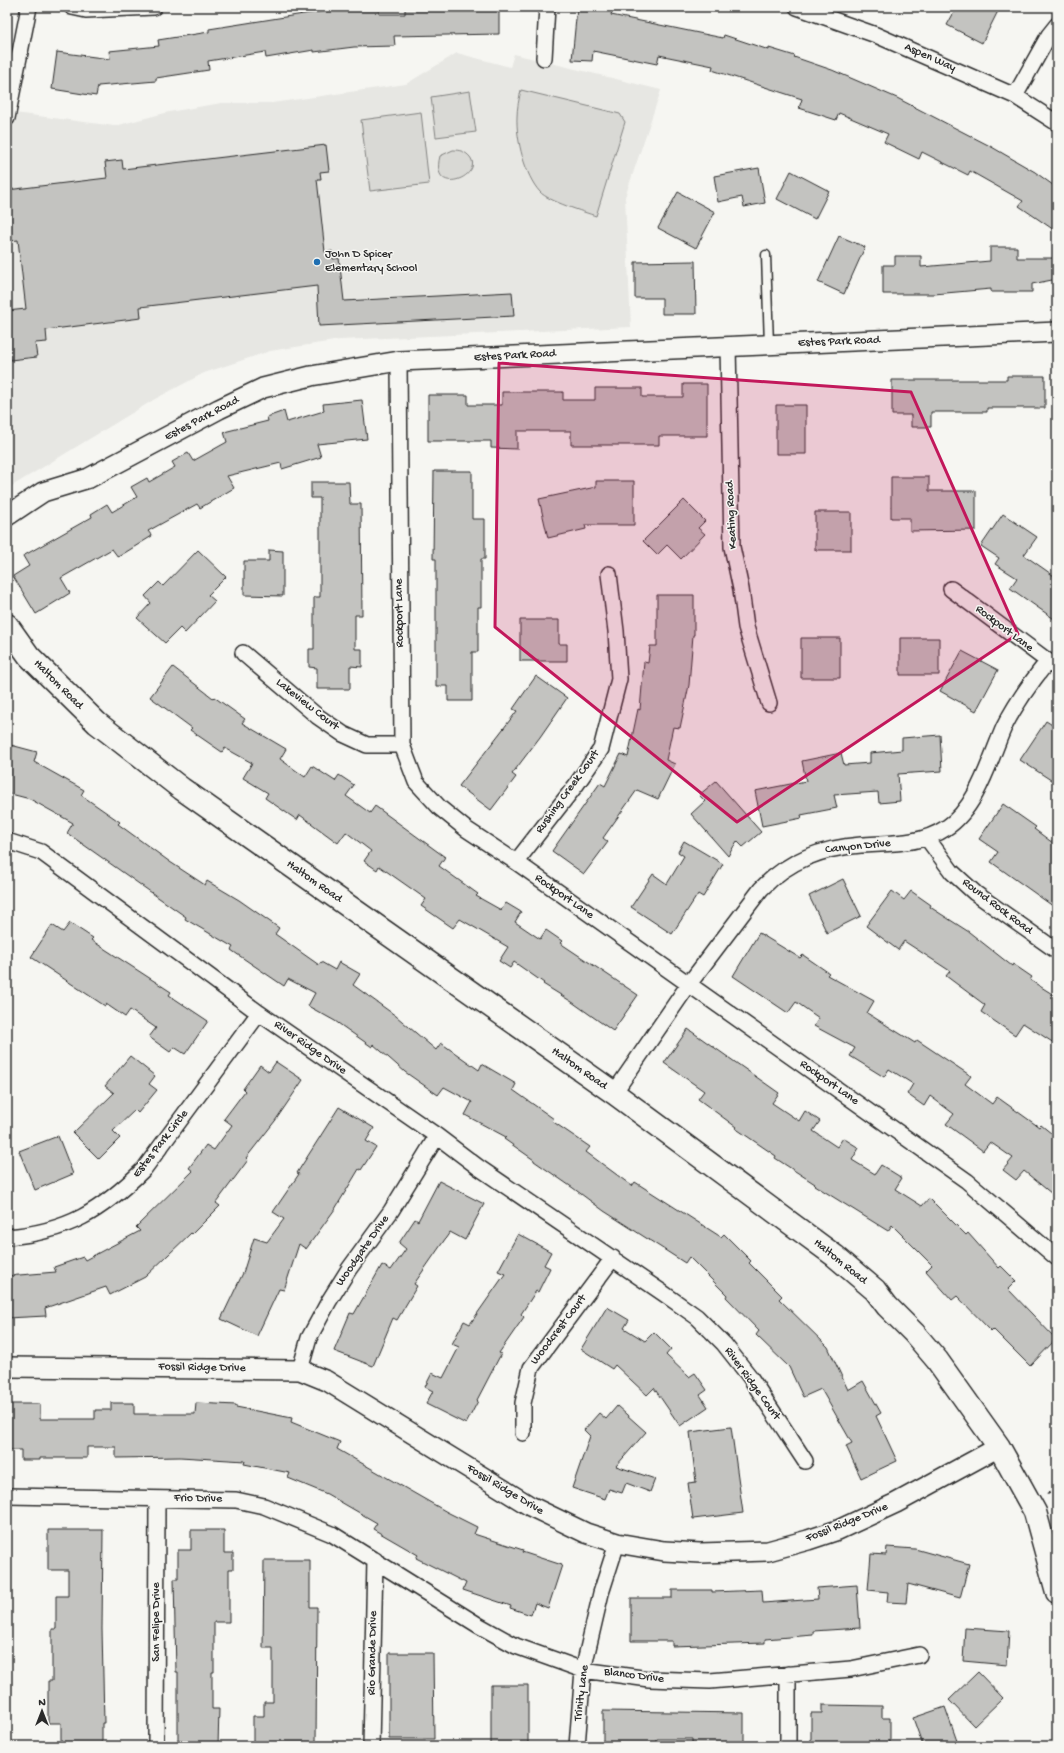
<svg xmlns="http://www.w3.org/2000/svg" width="1064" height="1753" font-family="'Gochi Hand',sans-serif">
  <rect width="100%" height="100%" fill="#f6f6f2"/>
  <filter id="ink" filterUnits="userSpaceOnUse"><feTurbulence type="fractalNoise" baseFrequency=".025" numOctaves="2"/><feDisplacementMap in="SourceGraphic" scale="8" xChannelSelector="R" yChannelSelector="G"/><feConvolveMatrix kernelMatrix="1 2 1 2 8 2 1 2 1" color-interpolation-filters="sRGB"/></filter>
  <g filter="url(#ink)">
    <path fill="#e7e7e3" d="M457 53 510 67 514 54 661 90 625 197 631 327 340 340 270 351 204 373 155 399 7 489V112L115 126 169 112 221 103H272L406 84Z"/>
    <path fill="#d9d9d5" stroke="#828280" d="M521 90 620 114 625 122 596 216C584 212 548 201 540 192 525 176 516 139 517 117 517 108 519 99 521 90Z
      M470 91 476 132 436 137 431 97Z
      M421 112 429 184 370 191 361 120Z
      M453 150C459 150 465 151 470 157 485 176 429 199 440 156Z"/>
    <path fill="#c3c3c0" stroke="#2b2b2b" d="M357 7H379V14H405V7H499V34L394 36 395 46 354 47 314 52V50L266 58 265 52 208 61 209 70 156 78V81L98 86 96 96 52 89 57 52 110 59 109 51 159 46 158 40 209 32V29L310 13Z
      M957 7H1000L982 43 947 25Z
      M577 8 612 11 611 15 723 38 724 35 769 50V48L795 56 794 57 832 70 897 98 990 146 1035 172 1057 188V232L1019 206 1023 201 970 171 968 175 922 152 919 159 884 142 888 134 839 113 836 120 799 108 802 99 712 70 713 66 659 55 657 64 593 51 592 61 572 60Z
      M326 145 329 171 320 172 321 179H317L325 252 332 251 333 259 339 258 344 301 512 292 514 316 319 326 317 286 140 307 141 318 46 330 47 342 35 343 37 357 10 360 7 334V311L26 309 18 240 10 241 7 213V190L107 178 105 162 122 160 123 169Z
      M759 168 765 203 744 207 742 197 718 202 714 176Z
      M791 171 829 191 815 219 777 199Z
      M678 192 715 212 696 248 658 228Z
      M839 236 865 247 844 294 818 282Z
      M990 247H1017V258H1057V279L1032 284V292H991V289L934 294H883V265H895V256H921V267L990 261Z
      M695 261 696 314H662V298H635V262Z
      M1007 376H1045V408H987V412H931V427H911V415H892V380H1007Z
      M683 384H707V436H659V445H571V431H517V449L491 448V441H428V395H468V405H502V392H563V400H595V388H642V397H683Z
      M362 400 367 439 317 444 321 457 282 469 281 463 227 476 234 488 200 508 197 504 148 531 152 536 118 557 112 549 61 578 70 593 36 614 13 576 29 566 23 556 92 517 91 514 107 504 112 512 137 497 131 487 147 478 149 482 175 467 172 462 188 453 193 461 227 442 224 432 268 421 267 417 284 411 287 422 324 411 323 404Z
      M776 405H806V454H776Z
      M434 471H472V519H485V559H481V607H478V652H472V701H448V686H436V559H433Z
      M891 477H929V491H976V530L910 531V518H891Z
      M596 481H634V525H585L586 529 548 538 539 499 596 487Z
      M311 482H349L350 504H361L362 615H355V649H362V667L350 666V689H317V668L309 667V649H314V597H320V498H311Z
      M684 500 705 521 698 528 705 534 681 559 667 545 657 555 643 541Z
      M815 512H851V550H815Z
      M1003 514 1037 537 1024 555 1057 578V621L1010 588 1017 578 995 564 999 558 981 546Z
      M198 550 226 577 208 595 215 601 185 633 180 628 165 643 137 618 151 603 145 596 159 582 163 586Z
      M269 550 283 551V596L244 595V561H269Z
      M657 595H694V635H693L689 685 680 728 673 727 666 760 675 764 658 799 637 790 603 838 608 842 584 874 552 851 600 783 605 786 621 754 628 757 638 709 640 710 644 662 648 663 650 646H657Z
      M520 620H559V644H567V661H520Z
      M801 638H840V678H801Z
      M900 638H939V675H900Z
      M962 651 998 670 976 711 940 691Z
      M173 667 213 698 214 697 245 719 242 723 286 749 280 759 305 777 312 766 335 781 339 775 354 785 346 796 370 813 375 806 445 857 439 866 478 894 476 896 501 910 506 903 521 912 515 922 540 939 546 930 562 941 560 943 638 995 613 1031 572 1002 543 984 544 983 514 962 510 968 499 961 508 947 460 919 453 928 421 906 426 899 379 866 377 870 364 861 371 851 346 832 338 843 300 815 297 820 265 798 268 793 243 778 252 763 225 748 222 752 190 730 192 728 150 697Z
      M536 676 567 698 540 737 512 774 516 777 491 810 459 786 517 711 513 709Z
      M1046 721 1057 728V784L1020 760Z
      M940 735 942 771 898 774 900 801 879 803 878 792 834 795 837 808 801 815 802 818 762 826 755 791 806 781 802 761 841 753 844 765 870 763V753L902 750V738Z
      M7 744 37 752 34 762 84 790 81 795 120 822 118 824 170 862 205 885 207 881 239 900 279 928 275 934 319 965 321 962 335 970 339 962 360 974 353 985 396 1016 436 1050 441 1043 479 1070 482 1064 516 1084 513 1090 554 1119 552 1121 590 1147 586 1152 632 1186 635 1182 721 1237 724 1234 751 1261 749 1263 782 1296 779 1299 828 1347 848 1390 863 1381 881 1413 876 1416 897 1461 861 1478 846 1446 852 1443 821 1389 803 1397 789 1367 756 1335 759 1331 726 1297 727 1295 689 1257 685 1263 604 1211 573 1188 534 1161V1160L504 1139 506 1137 465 1115 472 1102 444 1087 438 1095 405 1072 373 1044 372 1047 335 1021 308 1006 315 993 288 979 284 986 231 950 233 947 185 919 186 917 67 833 73 823 30 799 7 793Z
      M716 781 761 832 743 847 737 841 728 856 691 814 705 801 699 795Z
      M1003 804 1036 827 1034 829 1057 846V909L991 862 998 852 979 839Z
      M684 841 723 864 703 897 698 894 672 934 631 907 653 874 667 884 684 856 678 852Z
      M843 879 861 916 827 933 809 896Z
      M892 891 904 900 911 891 931 905 930 907 969 932 1012 966 1013 964 1032 977 1030 980 1057 997V1045L1023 1023 1015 1035 981 1012 985 1005 946 976 950 971 904 941 898 950 866 926Z
      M70 923 93 938 91 940 171 992 169 995 208 1021 185 1054 174 1047 170 1052 149 1037 156 1028 130 1010 125 1017 106 1004 105 1006 31 957 52 925 63 932Z
      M759 933 800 958 803 955 829 973 827 975 874 1001 867 1013 915 1043 917 1040 971 1076 965 1084 992 1104 997 1097 1039 1127 1041 1125 1057 1138V1198L1024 1171 1016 1180 1003 1170 1013 1158 990 1142 983 1151 946 1124 954 1114 930 1096 924 1106 907 1094 913 1084 889 1069 884 1077 850 1056 855 1048 814 1026 819 1018 796 1002 788 1013 733 976Z
      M688 1029 779 1093 772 1103 799 1121 805 1111 820 1121 813 1131 837 1147 843 1138 859 1148 852 1160 875 1174 881 1165 902 1178 895 1189 922 1206 929 1198 966 1235 968 1233 999 1268 1001 1266 1016 1281 1008 1289 1056 1339 1030 1366 993 1329 991 1331 957 1296 952 1300 926 1271 932 1265 892 1225 888 1231 814 1185 815 1184 775 1158 776 1156 735 1128 736 1127 698 1099 704 1091 664 1063Z
      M130 1056 155 1076 149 1084 157 1090 138 1113 135 1110 113 1131 120 1138 99 1159 73 1133 114 1093 105 1086Z
      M276 1062 303 1080 275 1121 246 1158 248 1160 216 1203 220 1206 192 1234 191 1233 145 1277 110 1295 106 1287 45 1308 46 1316 7 1318V1276L56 1272 54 1267 83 1257 85 1260 140 1231 136 1227 193 1171 189 1168 206 1145 214 1150 232 1125 224 1119 245 1091 243 1089 260 1065 269 1072Z
      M339 1107 374 1128 366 1141 376 1147 361 1170 359 1169 335 1209 306 1249 299 1244 284 1290 279 1289 257 1336 221 1319 243 1273 254 1238 267 1242 284 1219 273 1212 299 1174 297 1173Z
      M58 1136 73 1174 35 1190 19 1151Z
      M439 1181 484 1204 465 1240 450 1232 414 1284 417 1286 397 1320 393 1318 373 1366 334 1351 350 1313 354 1314 382 1265 391 1270 406 1249 399 1243 415 1219 418 1221Z
      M518 1234 551 1252 544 1265 550 1268 538 1292 536 1291 521 1314 524 1317 499 1353 501 1354 477 1400 478 1401 466 1424 426 1404 433 1391 425 1387 432 1373 443 1378 459 1347 452 1344 464 1321 470 1324 505 1274 498 1271Z
      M607 1307 629 1320 624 1328 645 1341 654 1332 671 1349 666 1355 689 1377 695 1373 707 1390 700 1395 708 1407 680 1426 654 1388 647 1395 615 1365 612 1369 581 1349Z
      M111 1403H134V1414H195L196 1403 236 1405V1407L292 1418 291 1422 340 1442 337 1449 447 1512 477 1527 474 1534 523 1550 522 1552 562 1565 548 1608 535 1603 531 1615 510 1608 511 1606 463 1590 466 1583 416 1558 418 1555 373 1529 377 1523 327 1494 288 1478 290 1473 244 1464 245 1461 180 1457 116 1458V1447H87V1458H40V1460H21V1450H7V1404H40V1419H95V1410H111Z
      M617 1406 646 1432 616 1466 655 1479 650 1492 626 1483 622 1493 609 1489 605 1499 572 1488 590 1436 584 1430 599 1413 606 1419Z
      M731 1427 743 1513 693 1519 688 1483 696 1482 690 1432Z
      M48 1530H103L102 1629 104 1723H102V1746H61V1723H48V1681H52V1629H56V1596H68V1570H48Z
      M191 1530H224V1553H233V1569H229V1622H214V1672H212V1709H219L218 1746H178V1672H176L174 1579H178V1550H191Z
      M887 1547 915 1549 969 1564 960 1598 908 1584 906 1603 887 1602 888 1592 868 1590 871 1554 886 1555Z
      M264 1560H310V1607H317L316 1743H253V1716H264V1702H273V1648H263Z
      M857 1585 860 1628 813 1631V1635L765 1639V1643L672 1646V1641H631V1598H672V1590H712V1592L762 1590 763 1603 818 1599 817 1588Z
      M965 1628 1009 1631 1007 1665 963 1661Z
      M389 1653H433L434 1739H389Z
      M978 1672 1003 1698 974 1726 949 1700Z
      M491 1685H528V1746H491Z
      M822 1705 882 1706V1718H890V1746H811V1713H822Z
      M945 1707 957 1741 943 1746H923L913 1718Z
      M603 1711 744 1713V1746H692V1739H657V1746H603Z"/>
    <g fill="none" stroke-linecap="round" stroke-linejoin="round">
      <g stroke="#2b2b2b" stroke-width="11">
        <path id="service" d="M766 255 769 345"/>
      </g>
      <g stroke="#2b2b2b" stroke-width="18">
        <path id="minor" d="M72 7 86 10 154 7
          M797 7 876 35 1015 96 1057 123
          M544 58 547 7
          M1015 96 1049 35 1057 25
          M7 118 29 7
          M728 346 732 547 741 589 746 627 769 703
          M399 361 402 745 416 782 440 808 466 829 516 862 967 1181 1057 1258
          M951 589 1057 668
          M243 653 317 716 343 734 367 745H402
          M927 838 952 872 975 893 1057 951
          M7 841 41 852 259 1013 437 1136 478 1167 663 1293 697 1317 724 1344 750 1377 805 1461
          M516 862 576 785 601 749 619 679 616 631 609 574
          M614 1093 689 984 761 889C789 860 822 848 861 845 890 843 921 845 946 828 977 808 990 759 1004 727 1016 703 1031 682 1048 661
          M7 1237C68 1232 101 1211 144 1169L259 1013
          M300 1370 309 1338 329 1301 349 1269 391 1211 437 1136
          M523 1433V1403L531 1368 613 1258
          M7 1496 236 1500 264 1506 332 1534 478 1625 516 1646 583 1670 649 1679 710 1681 851 1669 919 1655
          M788 1674V1746
          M156 1746 157 1499
          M371 1746 375 1560
          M577 1746 583 1670 601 1593 617 1543"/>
      </g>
      <g stroke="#2b2b2b" stroke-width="22">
        <path id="tertiary" d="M7 516 43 492 89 478 219 409 263 388 311 376 399 361 1057 332
          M7 1367 300 1370 327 1381 530 1506 586 1533 617 1543 664 1551 700 1553 768 1551 808 1540 838 1530 896 1503 999 1447"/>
      </g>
      <g stroke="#2b2b2b" stroke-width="25">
        <path id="secondary" d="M7 625 29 656 97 723 182 789 614 1093 835 1256 875 1290 887 1306 914 1333 937 1360 999 1447 1035 1512 1057 1592"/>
      </g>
      <path stroke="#2b2b2b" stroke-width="2.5" stroke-dasharray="3 3" stroke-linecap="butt" d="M1047 1494 1057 1489"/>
      <use href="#service" stroke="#f6f6f2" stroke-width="8"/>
      <use href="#minor" stroke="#f6f6f2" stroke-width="15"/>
      <use href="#tertiary" stroke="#f6f6f2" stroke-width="19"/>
      <use href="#secondary" stroke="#f6f6f2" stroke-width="22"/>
    </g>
  </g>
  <path fill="#c2185b" fill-opacity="0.2" stroke="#c2185b" stroke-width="3" stroke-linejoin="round" d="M499 363 911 392 1018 634 737 822 495 627Z"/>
  <circle fill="#1f6fb2" stroke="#f6f6f2" stroke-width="1.5" cx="317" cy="262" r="4"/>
  <g text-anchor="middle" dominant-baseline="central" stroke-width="3" stroke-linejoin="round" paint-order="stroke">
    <g font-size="12" fill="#2b2b2b" stroke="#f6f6f2">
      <text transform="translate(930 58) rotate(24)">Aspen Way</text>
      <text transform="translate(839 342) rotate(-2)">Estes Park Road</text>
      <text transform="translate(515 356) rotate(-3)">Estes Park Road</text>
      <text transform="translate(202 419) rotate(-28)">Estes Park Road</text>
      <text transform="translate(732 515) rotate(-93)">Keating Road</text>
      <text transform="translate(400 613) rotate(-91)">Rockport Lane</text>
      <text transform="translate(1004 629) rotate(37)">Rockport Lane</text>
      <text transform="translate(58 685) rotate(45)">Haltom Road</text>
      <text transform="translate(307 705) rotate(38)">Lakeview Court</text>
      <text transform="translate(568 792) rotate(-54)">Rushing Creek Court</text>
      <text transform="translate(858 847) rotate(-6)">Canyon Drive</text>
      <text transform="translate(314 882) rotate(35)">Haltom Road</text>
      <text transform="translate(564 897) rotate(35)">Rockport Lane</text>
      <text transform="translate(997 907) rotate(37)">Round Rock Road</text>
      <text transform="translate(310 1048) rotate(35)">River Ridge Drive</text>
      <text transform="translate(579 1069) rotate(35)">Haltom Road</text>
      <text transform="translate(829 1083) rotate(35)">Rockport Lane</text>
      <text transform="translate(161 1144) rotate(-52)">Estes Park Circle</text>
      <text transform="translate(363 1251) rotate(-55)">Woodgate Drive</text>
      <text transform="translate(840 1262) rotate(39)">Haltom Road</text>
      <text transform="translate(559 1330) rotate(-53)">Woodcrest Court</text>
      <text transform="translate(202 1368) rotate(1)">Fossil Ridge Drive</text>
      <text transform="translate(752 1384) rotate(54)">River Ridge Court</text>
      <text transform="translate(505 1490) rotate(31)">Fossil Ridge Drive</text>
      <text transform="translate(198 1499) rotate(1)">Frio Drive</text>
      <text transform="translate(847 1523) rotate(-22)">Fossil Ridge Drive</text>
      <text transform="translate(157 1622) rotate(-90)">San Felipe Drive</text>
      <text transform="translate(373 1653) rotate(-89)">Rio Grande Drive</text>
      <text transform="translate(634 1676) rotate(7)">Blanco Drive</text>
      <text transform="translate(582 1693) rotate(-83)">Trinity Lane</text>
    </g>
    <g font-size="12" fill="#2b2b2b" stroke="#f6f6f2" text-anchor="start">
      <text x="325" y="255">John D Spicer<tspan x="325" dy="14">Elementary School</tspan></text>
    </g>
  </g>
  <rect width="1064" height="1753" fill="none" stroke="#f6f6f2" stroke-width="24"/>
  <rect x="12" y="12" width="1040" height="1729" fill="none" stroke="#2b2b2b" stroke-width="1.5" filter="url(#ink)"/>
  <g transform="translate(42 1711)" stroke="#f6f6f2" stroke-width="3" paint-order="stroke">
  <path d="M0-3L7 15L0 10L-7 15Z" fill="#2b2b2b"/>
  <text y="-6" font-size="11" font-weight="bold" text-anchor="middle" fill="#2b2b2b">N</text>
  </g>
</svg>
